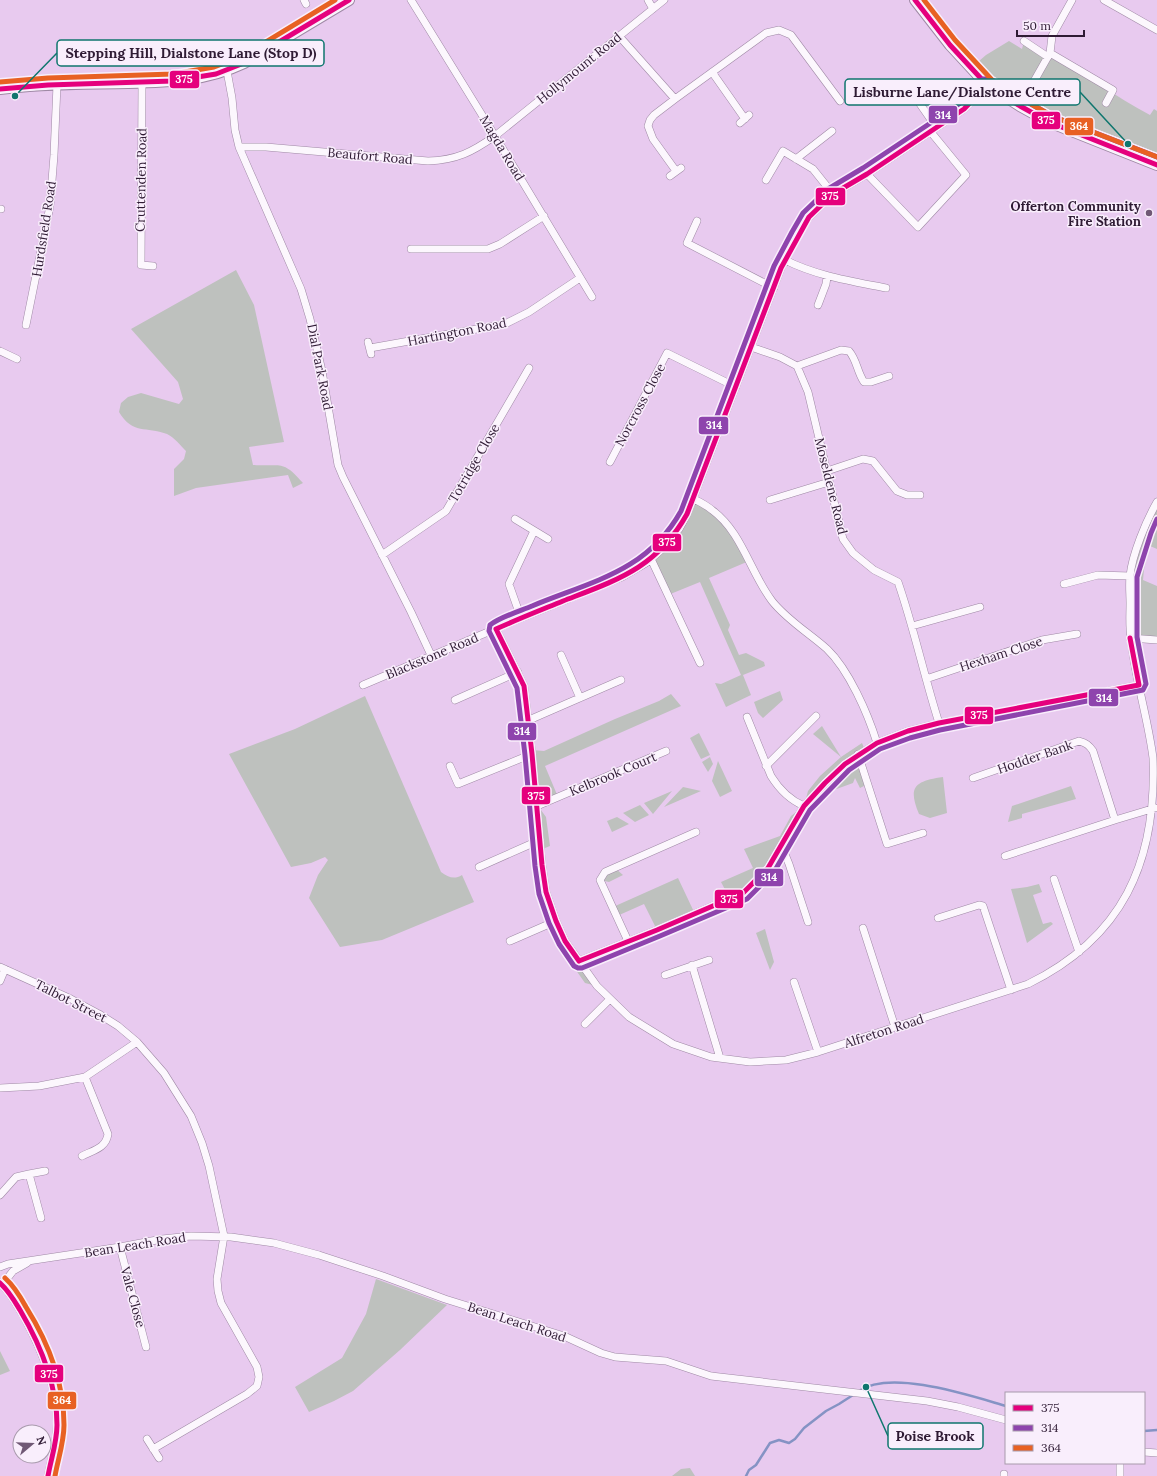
<svg xmlns="http://www.w3.org/2000/svg" width="1157" height="1476" font-family="Lora,serif">
  <rect width="100%" height="100%" fill="#e8caef"/>
  <path fill="#bec1be" fill-rule="evenodd" d="M1009 41 1022 49 1024 41C1033 48 1043 49 1052 54 1085 74 1116 97 1150 115L1154 109 1157 111V165L1020 106 971 68 986 55Z
    M236 270 254 305 284 442 249 447 253 465C282 467 282 459 303 483L293 488 288 475 196 488 174 496V469L184 459 186 451C181 446 174 437 167 434 146 426 133 435 119 412L121 403 128 397 141 393 179 404 183 399 178 382 131 329Z
    M694 499 723 521 749 561 709 578 730 625 728 630 739 655 746 653 764 662 765 666 743 675 751 695 726 707 715 683 721 684 741 675 700 582 668 595 651 559 679 529Z
    M1157 502V549L1150 546 1144 569 1143 580 1157 586V640L1130 638V576Z
    M1139 685 1126 695 1040 713 1039 704Z
    M780 691 783 700 763 718 758 713 754 702Z
    M671 694 681 706 545 766 558 797 538 806 546 817 550 846 540 850 556 921 579 961 657 930 644 904 617 916 613 907 678 878 695 914 730 899 721 882 753 868 744 849 780 836 791 816 804 806 808 791 820 776 841 757 813 734 822 726 841 757 862 743 865 750 858 755 868 784 860 788 855 778 853 783 831 791 829 789 811 812 794 841 782 847 768 868 782 876 785 882 768 887 764 888 740 904 695 923 604 958 579 961 597 986 585 983 566 956 555 936 556 921 546 913 536 876 534 858 540 850 532 750 544 751 615 719 659 701ZM858 755 852 773H851L845 764Z
    M365 696 441 872C448 877 454 880 462 875L474 902 382 940 340 947 309 898 318 875 328 860 325 857 311 863 291 867 229 754 295 729Z
    M699 733 710 755 701 759 690 738Z
    M710 757 713 764 708 772 702 762Z
    M718 761 732 791 720 797 712 781Z
    M943 777 947 813 930 818 919 814C907 786 916 781 943 777Z
    M1071 786 1076 799 1022 814V818L1008 822 1012 806Z
    M683 787 701 791 664 807Z
    M672 791 653 814 644 803Z
    M640 805 649 815 635 822 623 813Z
    M617 817 629 824 612 832 607 821Z
    M615 868 623 875 609 882 600 880Z
    M1039 884 1042 892 1033 895 1043 924 1051 922 1053 924 1027 943 1011 889 1027 887Z
    M765 929 774 962 770 970 756 933Z
    M376 1279 447 1305 400 1350 353 1391 334 1401 309 1412 295 1387 342 1358 366 1314Z
    M0 1351 10 1371 0 1375Z
    M690 1468 695 1476H672L681 1469Z"/>
  <g fill="none" stroke-linecap="round" stroke-linejoin="round">
    <path stroke="#8593c4" stroke-width="2.5" d="M859 1391C891 1369 971 1396 1006 1406
      M1144 1431 1157 1430
      M746 1476 749 1470 756 1465 770 1443 779 1440 789 1443 795 1439 804 1428 826 1411 839 1404 853 1395"/>
    <g stroke="#9f89a5" stroke-width="8">
      <path id="street" d="M304 0 306 4
        M411 0 495 136 592 297
        M648 0 653 9
        M1104 0 1157 30
        M619 36 675 99
        M1024 41 1048 57
        M1050 53 1052 36 1072 0
        M227 71 232 98 235 130 239 147 301 289 310 319 322 371 338 465 343 477 411 612 431 655
        M712 72 745 119
        M142 83 141 265 153 266
        M911 91 936 127
        M1020 106 1050 53 1113 90 1106 103
        M740 123 749 115
        M239 147H266L428 161C457 160 472 152 495 136L664 0
        M796 159 832 131
        M676 171 653 139 648 126 650 120 654 115 675 99 766 33 779 30 791 35 840 101
        M867 174 918 227 966 175 930 131
        M670 176 681 168
        M766 180 783 151 813 169 833 194
        M0 209H1
        M697 221 687 243 774 288
        M411 249H488L500 244 544 216
        M785 260C817 276 851 281 886 288
        M818 305 826 284 827 277
        M26 325 50 206 54 155 57 85
        M368 342 371 354
        M751 347 780 357 797 366 808 392 843 539 853 553 874 570 898 582C914 628 924 676 939 723
        M370 348 505 324 529 312 580 278
        M0 351 17 359
        M797 366 841 350 849 351C857 360 857 372 864 382H871L889 376
        M610 462 667 353 736 387
        M827 471 863 459 873 461 897 491 907 495H920
        M694 499C700 502 706 505 712 510 742 532 750 572 772 601 787 620 809 633 827 649 849 670 868 714 877 743
        M770 500 829 482
        M515 519 548 539
        M382 555 446 511 529 368
        M651 559 700 663
        M1064 584 1098 575 1130 576
        M521 618 509 584 534 531
        M912 626 980 607
        M496 629 524 686 532 754 542 865 546 892 556 921 565 941 597 986 629 1017 673 1044 711 1057 750 1062 786 1060 818 1052 1028 984C1122 938 1157 863 1153 758 1148 718 1135 679 1131 639 1129 627 1130 615 1130 603 1130 594 1129 585 1130 576 1132 555 1146 521 1157 502
        M1130 638 1157 640
        M561 655 580 698
        M926 679 1042 640 1077 634
        M363 685 521 618 622 577 646 563 662 549 679 529 687 514 781 268 798 235 809 217 833 194 867 174 964 109 987 85
        M455 700 518 672
        M747 717 771 776C779 789 790 800 804 806
        M529 720 621 680
        M858 754 887 844 923 833
        M450 766 458 784 532 754
        M766 766 816 716
        M973 778 1079 741C1086 743 1089 745 1093 751L1115 820
        M537 806 666 751
        M782 847 789 864 808 922
        M1005 856 1115 820 1155 808
        M479 867 540 840
        M1054 879 1079 952
        M938 918 979 905 983 906 1011 990
        M863 928 895 1027
        M510 941 556 921
        M628 941 600 880 605 872 696 832
        M579 961 657 930 743 893 753 884 768 868 804 806 825 783 845 764 877 743 908 731 939 723 970 718 1139 685
        M692 965 720 1058
        M0 967 71 999 99 1014 118 1026 137 1042 164 1073 191 1116 202 1143 209 1166 224 1236 217 1279 218 1291 221 1303 257 1367 259 1377 257 1386 247 1394 153 1449
        M665 975 709 960
        M0 981 5 969
        M794 982 818 1052
        M585 1024 610 999
        M0 1088 39 1086 85 1077 137 1042
        M82 1156C94 1150 106 1148 108 1134L85 1077
        M29 1174 45 1171
        M0 1195 16 1177 29 1174 41 1218
        M120 1247 146 1347
        M0 1267 8 1264 120 1247 162 1239 191 1236 231 1237 274 1243 319 1255 383 1276 445 1299 564 1336 601 1353 615 1357 666 1361 711 1376 927 1401 958 1407 1006 1420
        M0 1283C10 1291 16 1304 23 1315 41 1348 58 1387 57 1425 57 1442 51 1459 48 1476
        M2 1285 13 1271 27 1263
        M147 1439 159 1458
        M1144 1452 1157 1453
        M1004 1476V1474
        M1120 1476V1463"/>
    </g>
    <g stroke="#9f89a5" stroke-width="12">
      <path id="secondary" d="M915 0 950 45 987 85 1020 106 1049 122 1157 165
        M0 89C42 83 86 84 128 83 170 82 206 81 244 63L349 0"/>
    </g>
    <use href="#street" stroke="#fcf7fd" stroke-width="7"/>
    <use href="#secondary" stroke="#fcf7fd" stroke-width="10"/>
    <g stroke="#f9eefc" stroke-width="8">
      <path id="bus-1" d="M915 0 950 45 987 85 1020 106 1049 122 1157 165
        M0 89 48 85 173 81 216 74 244 63 349 0
        M496 629C518 619 541 610 563 601 617 580 657 568 687 514L781 268 809 217 833 194 867 174 964 109 987 85
        M496 629 524 686 532 754 542 865 546 892 556 921 565 941 579 961
        M1130 638 1139 685
        M579 961 657 930 743 893 768 868 804 806 825 783 845 764 877 743 908 731 939 723 1139 685
        M0 1283C9 1291 14 1300 20 1310 40 1344 57 1384 57 1425 57 1442 51 1459 48 1476"/>
    </g>
    <g stroke="#f9eefc" stroke-width="8">
      <path id="bus-2" d="M1157 157 1052 116 1024 100 990 79H983L959 104 863 168 828 189 803 213 792 232 774 266 681 511C647 572 592 581 532 606 520 611 500 617 490 625L489 631 517 688 525 755 535 866 539 894 549 923 559 944 574 966 578 968H582L660 936 747 899 774 872 810 810 849 770 880 749 910 738 940 730 1143 690 1146 684 1137 637V577L1151 533 1157 519"/>
    </g>
    <g stroke="#f9eefc" stroke-width="8">
      <path id="bus-3" d="M924 0 955 40 992 80 1024 100 1052 116 1157 157
        M0 82 48 78 173 74 214 67 241 57 335 0
        M5 1278C14 1286 20 1296 26 1307 48 1342 64 1383 64 1425 64 1442 58 1459 55 1476"/>
    </g>
    <use href="#bus-1" stroke="#e5007d" stroke-width="5"/>
    <use href="#bus-2" stroke="#8e44ad" stroke-width="5"/>
    <use href="#bus-3" stroke="#e86123" stroke-width="5"/>
  </g>
  <circle fill="#705875" stroke="#f9eefc" stroke-width="1.5" cx="1149" cy="213" r="4"/>
  <g text-anchor="middle" dominant-baseline="central" stroke-width="3" stroke-linejoin="round" paint-order="stroke">
    <g font-size="13" fill="#2f1b34" stroke="#f9eefc">
      <text transform="translate(579 68) rotate(-39)">Hollymount Road</text>
      <text transform="translate(502 148) rotate(59)">Magda Road</text>
      <text transform="translate(370 156) rotate(5)">Beaufort Road</text>
      <text transform="translate(141 180) rotate(-89)">Cruttenden Road</text>
      <text transform="translate(44 229) rotate(-81)">Hurdsfield Road</text>
      <text transform="translate(457 332) rotate(-11)">Hartington Road</text>
      <text transform="translate(320 367) rotate(79)">Dial Park Road</text>
      <text transform="translate(640 405) rotate(-62)">Norcross Close</text>
      <text transform="translate(474 463) rotate(-60)">Totridge Close</text>
      <text transform="translate(831 486) rotate(76)">Moseldene Road</text>
      <text transform="translate(1001 654) rotate(-18)">Hexham Close</text>
      <text transform="translate(432 656) rotate(-23)">Blackstone Road</text>
      <text transform="translate(1035 757) rotate(-19)">Hodder Bank</text>
      <text transform="translate(613 774) rotate(-23)">Kelbrook Court</text>
      <text transform="translate(71 1001) rotate(27)">Talbot Street</text>
      <text transform="translate(884 1031) rotate(-18)">Alfreton Road</text>
      <text transform="translate(135 1245) rotate(-9)">Bean Leach Road</text>
      <text transform="translate(133 1297) rotate(75)">Vale Close</text>
      <text transform="translate(517 1322) rotate(18)">Bean Leach Road</text>
    </g>
    <g font-size="13" font-weight="bold" fill="#2f1b34" stroke="#f9eefc" text-anchor="end">
      <text x="1141" y="206">Offerton Community<tspan x="1141" dy="15">Fire Station</tspan></text>
    </g>
  </g>
  <path fill="none" stroke="#0f766e" stroke-width="1.5" d="M15 96L57 53M1128 144L1080 92M866 1387L888 1436"/>
  <g fill="#0f766e" stroke="#f9eefc" stroke-width="1.5">
    <circle cx="15" cy="96" r="4"/>
    <circle cx="1128" cy="144" r="4"/>
    <circle cx="866" cy="1387" r="4"/>
  </g>
  <g fill="#f9eefc" stroke="#0f766e" stroke-width="1.5">
    <rect x="57" y="40" width="267" height="26" rx="4"/>
    <rect x="845" y="79" width="235" height="26" rx="4"/>
    <rect x="888" y="1423" width="95" height="26" rx="4"/>
  </g>
  <g font-size="14" text-anchor="middle" font-weight="bold" fill="#2f1b34">
    <text x="191" y="58">Stepping Hill, Dialstone Lane (Stop D)</text>
    <text x="962" y="97">Lisburne Lane/Dialstone Centre</text>
    <text x="935" y="1441">Poise Brook</text>
  </g>
  <g stroke="#f9eefc" stroke-width="1.5">
    <rect x="169" y="70" width="31" height="19" rx="4" fill="#e5007d"/>
    <rect x="928" y="105" width="30" height="19" rx="4" fill="#8e44ad"/>
    <rect x="1031" y="111" width="30" height="19" rx="4" fill="#e5007d"/>
    <rect x="1064" y="117" width="30" height="19" rx="4" fill="#e86123"/>
    <rect x="815" y="187" width="31" height="19" rx="4" fill="#e5007d"/>
    <rect x="698" y="416" width="31" height="19" rx="4" fill="#8e44ad"/>
    <rect x="652" y="533" width="30" height="19" rx="4" fill="#e5007d"/>
    <rect x="1088" y="688" width="31" height="19" rx="4" fill="#8e44ad"/>
    <rect x="964" y="706" width="30" height="19" rx="4" fill="#e5007d"/>
    <rect x="507" y="722" width="30" height="19" rx="4" fill="#8e44ad"/>
    <rect x="521" y="786" width="30" height="19" rx="4" fill="#e5007d"/>
    <rect x="754" y="868" width="30" height="19" rx="4" fill="#8e44ad"/>
    <rect x="714" y="889" width="30" height="20" rx="4" fill="#e5007d"/>
    <rect x="34" y="1364" width="30" height="19" rx="4" fill="#e5007d"/>
    <rect x="47" y="1391" width="30" height="19" rx="4" fill="#e86123"/>
  </g>
  <g font-size="11" text-anchor="middle" font-weight="bold" fill="#fff">
    <text x="184" y="83">375</text>
    <text x="943" y="119">314</text>
    <text x="1046" y="124">375</text>
    <text x="1079" y="130">364</text>
    <text x="830" y="200">375</text>
    <text x="714" y="429">314</text>
    <text x="667" y="546">375</text>
    <text x="1104" y="702">314</text>
    <text x="979" y="719">375</text>
    <text x="522" y="735">314</text>
    <text x="536" y="800">375</text>
    <text x="769" y="881">314</text>
    <text x="729" y="903">375</text>
    <text x="49" y="1378">375</text>
    <text x="62" y="1404">364</text>
  </g>
  <rect x="1005" y="1392" width="140" height="72" fill="#f9eefc" stroke="#a89aac"/>
  <rect x="1013" y="1405" width="20" height="6" fill="#e5007d" stroke="#a89aac"/>
  <text x="1041" y="1412" font-size="12" fill="#2f1b34">375</text>
  <rect x="1013" y="1425" width="20" height="6" fill="#8e44ad" stroke="#a89aac"/>
  <text x="1041" y="1432" font-size="12" fill="#2f1b34">314</text>
  <rect x="1013" y="1445" width="20" height="6" fill="#e86123" stroke="#a89aac"/>
  <text x="1041" y="1452" font-size="12" fill="#2f1b34">364</text>
  <g transform="translate(32 1444) rotate(71)"><circle r="19" fill="#f9eefc" stroke="#a89aac"/>
  <path d="M0-3L7 15L0 10L-7 15Z" fill="#705875"/>
  <text y="-6" font-size="11" font-weight="bold" text-anchor="middle" fill="#2f1b34">N</text>
  </g>
  <path d="M1017 30v6h67v-6" fill="none" stroke="#2f1b34" stroke-width="2"/>
  <text x="1023" y="30" font-size="12" fill="#2f1b34" stroke="#f9eefc" stroke-width="3" paint-order="stroke">50 m</text>
</svg>
